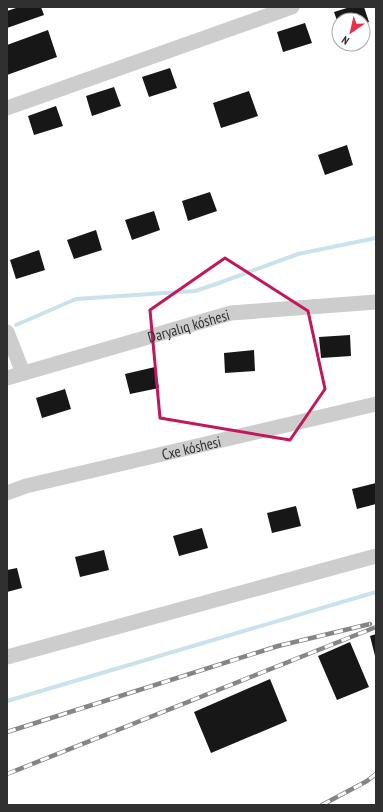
<svg xmlns="http://www.w3.org/2000/svg" width="383" height="812" font-family="'PT Sans Narrow',sans-serif">
  <rect width="100%" height="100%" fill="#fff"/>
  <g fill="none" stroke-linecap="round" stroke-linejoin="round">
    <path stroke="#cae2ed" stroke-width="4" d="M16 325 76 299 195 291 219 283 298 254 376 238
      M7 701 376 592"/>
  </g>
  <path fill="#171717" d="M19 7H41L44 15 7 28V11Z
    M350 7H364L369 22 363 24V20H339V26L334 12Z
    M305 23 312 43 283 52 277 32Z
    M48 30 57 57 7 75V45Z
    M170 68 177 88 149 97 142 77Z
    M114 87 121 106 92 116 86 96Z
    M249 91 258 116 221 128 213 103Z
    M56 106 63 126 34 135 28 116Z
    M347 145 353 165 325 175 318 155Z
    M210 192 217 211 188 221 182 201Z
    M154 211 160 230 132 240 125 220Z
    M96 230 102 250 74 259 67 240Z
    M39 250 45 270 16 279 10 260Z
    M350 335 351 356 321 358 319 337Z
    M254 350 255 371 225 373 224 353Z
    M155 367 159 388 130 394 125 374Z
    M65 389 71 409 42 418 36 398Z
    M376 483V504L357 509 352 489Z
    M296 506 301 526 272 533 267 513Z
    M202 528 208 548 179 556 173 536Z
    M104 550 109 570 80 577 75 557Z
    M17 568 22 588 7 592V570Z
    M376 634V656H375L370 636Z
    M350 642 369 687 337 700 318 656Z
    M270 679 287 721 211 753 194 712Z"/>
  <g fill="none" stroke-linecap="round" stroke-linejoin="round">
    <g stroke="#cdcdcd" stroke-width="15">
      <path d="M7 108 292 7"/>
      <path d="M7 332 23 373"/>
      <path id="s1" d="M7 378 231 313 376 302"/>
      <path id="s2" d="M7 493 26 486 376 404"/>
      <path d="M7 657 376 556"/>
    </g>
    <g stroke="#858585" stroke-width="4.5">
      <path id="rail" d="M7 732 278 646 370 624
        M7 774 376 627
        M322 805 367 781 376 774"/>
    </g>
    <use href="#rail" stroke="#fff" stroke-width="3" stroke-dasharray="9" stroke-linecap="butt"/>
  </g>
  <path fill="none" stroke="#c2185b" stroke-width="3" stroke-linejoin="round" d="M225 258 308 311 325 389 290 440 160 418 150 310Z"/>
  <g text-anchor="middle" dominant-baseline="central" stroke-width="4" stroke-linejoin="round" paint-order="stroke">
    <g font-size="15" fill="#303030" stroke="#fff">
      <text stroke="none"><textPath href="#s1" startOffset="189">Daryalıq kóshesi</textPath></text>
      <text stroke="none"><textPath href="#s2" startOffset="190">Cxe kóshesi</textPath></text>
    </g>
  </g>
  <rect width="383" height="812" fill="none" stroke="#303030" stroke-width="16"/>
  <g transform="translate(351 32) rotate(214)"><circle r="19" fill="#ffffff" stroke="#acacac"/>
  <path d="M0-3L7 15L0 10L-7 15Z" fill="#e8314b"/>
  <text y="-6" font-size="11" font-weight="bold" text-anchor="middle" fill="#303030">N</text>
  </g>
</svg>
